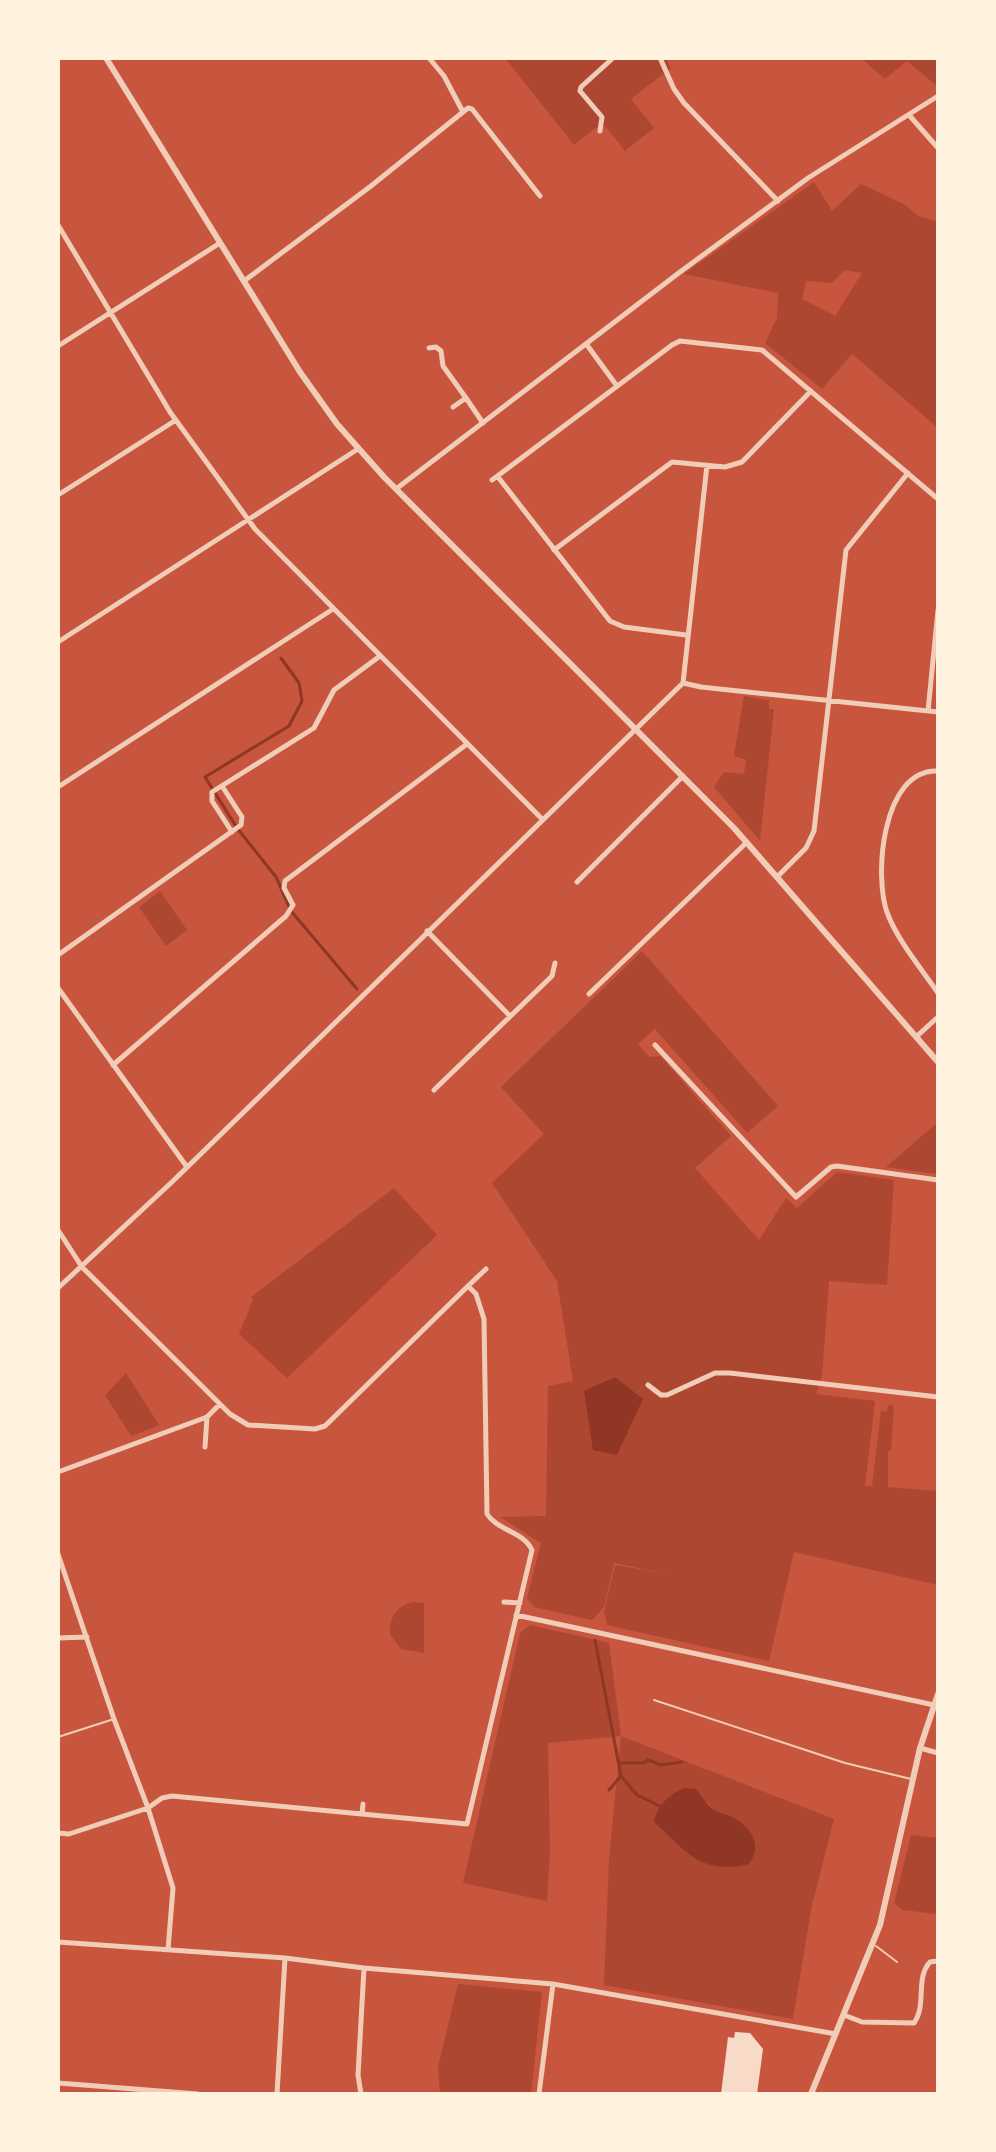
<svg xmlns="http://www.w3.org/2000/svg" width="996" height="2152" font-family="'Work Sans',sans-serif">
  <rect width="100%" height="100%" fill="#c8553d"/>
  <path fill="#ae4732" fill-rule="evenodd" d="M505 58H666L671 68 631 99 654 128 625 151 606 127H597L574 145Z
    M861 58H938V87L907 61 885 79Z
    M814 182 832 211 861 184 904 204 918 216 938 222V428L852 354 822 389 765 343 777 318 778 293 684 274ZM845 270 862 273 835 316 802 299 806 281 832 283Z
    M744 696 769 700V709H774L760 841 714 787 724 772 744 774 746 760 734 756Z
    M160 891 187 930 166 946 139 907Z
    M642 951 778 1106 747 1133 655 1029 638 1044 649 1057 660 1056 731 1136 695 1168 759 1240 786 1198 797 1208 837 1172 894 1180 887 1285 829 1281 822 1376 816 1394 875 1401 865 1486H872L881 1411 887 1412 888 1405 894 1406 891 1451H888V1487L938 1491V1585L794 1552 769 1661 607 1625 604 1611 615 1565 668 1574 614 1563 604 1607 592 1620 534 1607 527 1598 541 1543 500 1517 546 1516 548 1386 573 1381 557 1281 492 1183 544 1134 501 1087Z
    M938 1122V1174L886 1167Z
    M394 1188 437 1235 287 1378 239 1334 253 1300 251 1297Z
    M126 1373 159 1425 131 1436 105 1395Z
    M414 1602 424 1603V1653L401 1649 390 1634C389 1617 397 1605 414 1602Z
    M530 1625 609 1643 621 1736 834 1819 812 1905 793 2019 604 1985 609 1859 621 1736 548 1743 550 1853 547 1901 463 1883 520 1633ZM666 1801 707 1802 715 1811 743 1824 655 1816Z
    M911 1835 938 1838 936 1914 903 1910 894 1903Z
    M458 1984 542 1992 531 2094H440L438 2067Z"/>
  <path fill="#8f3625" d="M615 1377 643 1399 617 1455 593 1450 584 1391Z
    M685 1788 696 1789C701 1795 707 1805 713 1809 718 1813 726 1814 732 1817 751 1826 763 1845 749 1864 700 1875 687 1852 654 1822 656 1807 670 1793 685 1788Z"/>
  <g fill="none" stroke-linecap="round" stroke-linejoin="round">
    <path stroke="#8f3625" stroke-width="3" d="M281 658 299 683 302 701 289 726 205 777 237 828 276 877 291 911 357 989
      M595 1640 621 1776 609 1790
      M620 1763H643L648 1760 661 1765 682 1762
      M621 1776 637 1795 662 1807"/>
  </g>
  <path fill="#f7dbc8" d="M735 2032 750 2033 763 2049 757 2094H721L728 2037 734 2038Z"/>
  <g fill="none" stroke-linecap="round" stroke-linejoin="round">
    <path stroke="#f1ccb7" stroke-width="2" d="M654 1700 845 1763 911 1779
      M58 1737 114 1719
      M876 1946 897 1962"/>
    <path stroke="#f1ccb7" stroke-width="5" d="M429 58 444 76 463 112
      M660 58 674 89 684 103 778 201
      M909 115 938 148
      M600 131 602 117 580 91 581 87 613 58
      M58 225 170 412 255 529 542 819
      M244 281 371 186 468 108 472 109 540 196
      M587 345 617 386
      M58 346 220 243
      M429 348 436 347 441 351 443 366 466 398
      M453 407 466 398 483 423
      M498 477 610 621 624 627 686 635
      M492 480 672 345 680 341 762 350 938 499
      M396 489 680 272 808 178 938 96
      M58 495 176 420
      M554 550 672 462 725 467 742 462 811 391
      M58 642 358 449
      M683 683 701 687 938 712
      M928 711 938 610
      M938 771C882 768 873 878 888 915 900 944 921 968 938 993
      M58 787 333 609
      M232 832 212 801V792L314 728 334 690 380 656
      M778 876 806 848 814 831 846 550 908 473
      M577 882 683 776
      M427 931 510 1016
      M58 955 241 825 242 817 222 786
      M58 988 187 1167
      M589 994 747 842
      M916 1037 938 1017
      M655 1045 796 1197 831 1167 837 1166 938 1180
      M113 1065 286 916 293 905 284 888 285 881 467 744
      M434 1090 552 976 555 963
      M58 1230 82 1267 230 1414 248 1425 315 1429 325 1426 468 1286 476 1294 484 1319 487 1514C498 1531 523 1531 532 1550L467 1824 172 1796 162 1798 148 1808 114 1719 58 1554
      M468 1286 486 1269
      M58 1288 173 1181 683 683 707 465
      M648 1385 661 1395H667L715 1373H730L938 1397
      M205 1447 207 1417 220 1404
      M58 1472 207 1417
      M504 1602 520 1603
      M516 1615 934 1705
      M58 1638 87 1637
      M920 1748 938 1753
      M362 1814 363 1804
      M58 1833 69 1834 148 1808 173 1888 168 1950
      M58 1942 285 1958 364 1968 553 1984 836 2034
      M844 2015 862 2022 914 2023C927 2005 915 1978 930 1962L938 1961
      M58 2083 198 2094
      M277 2094 285 1958
      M361 2094 358 2075 364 1968
      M539 2094 553 1984"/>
    <path stroke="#f1ccb7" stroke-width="6" d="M106 58 300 372 337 424 384 477 734 828 938 1062
      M811 2094 880 1925 920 1748 938 1694"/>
  </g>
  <rect width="996" height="2152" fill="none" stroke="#fff3e0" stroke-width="120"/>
</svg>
